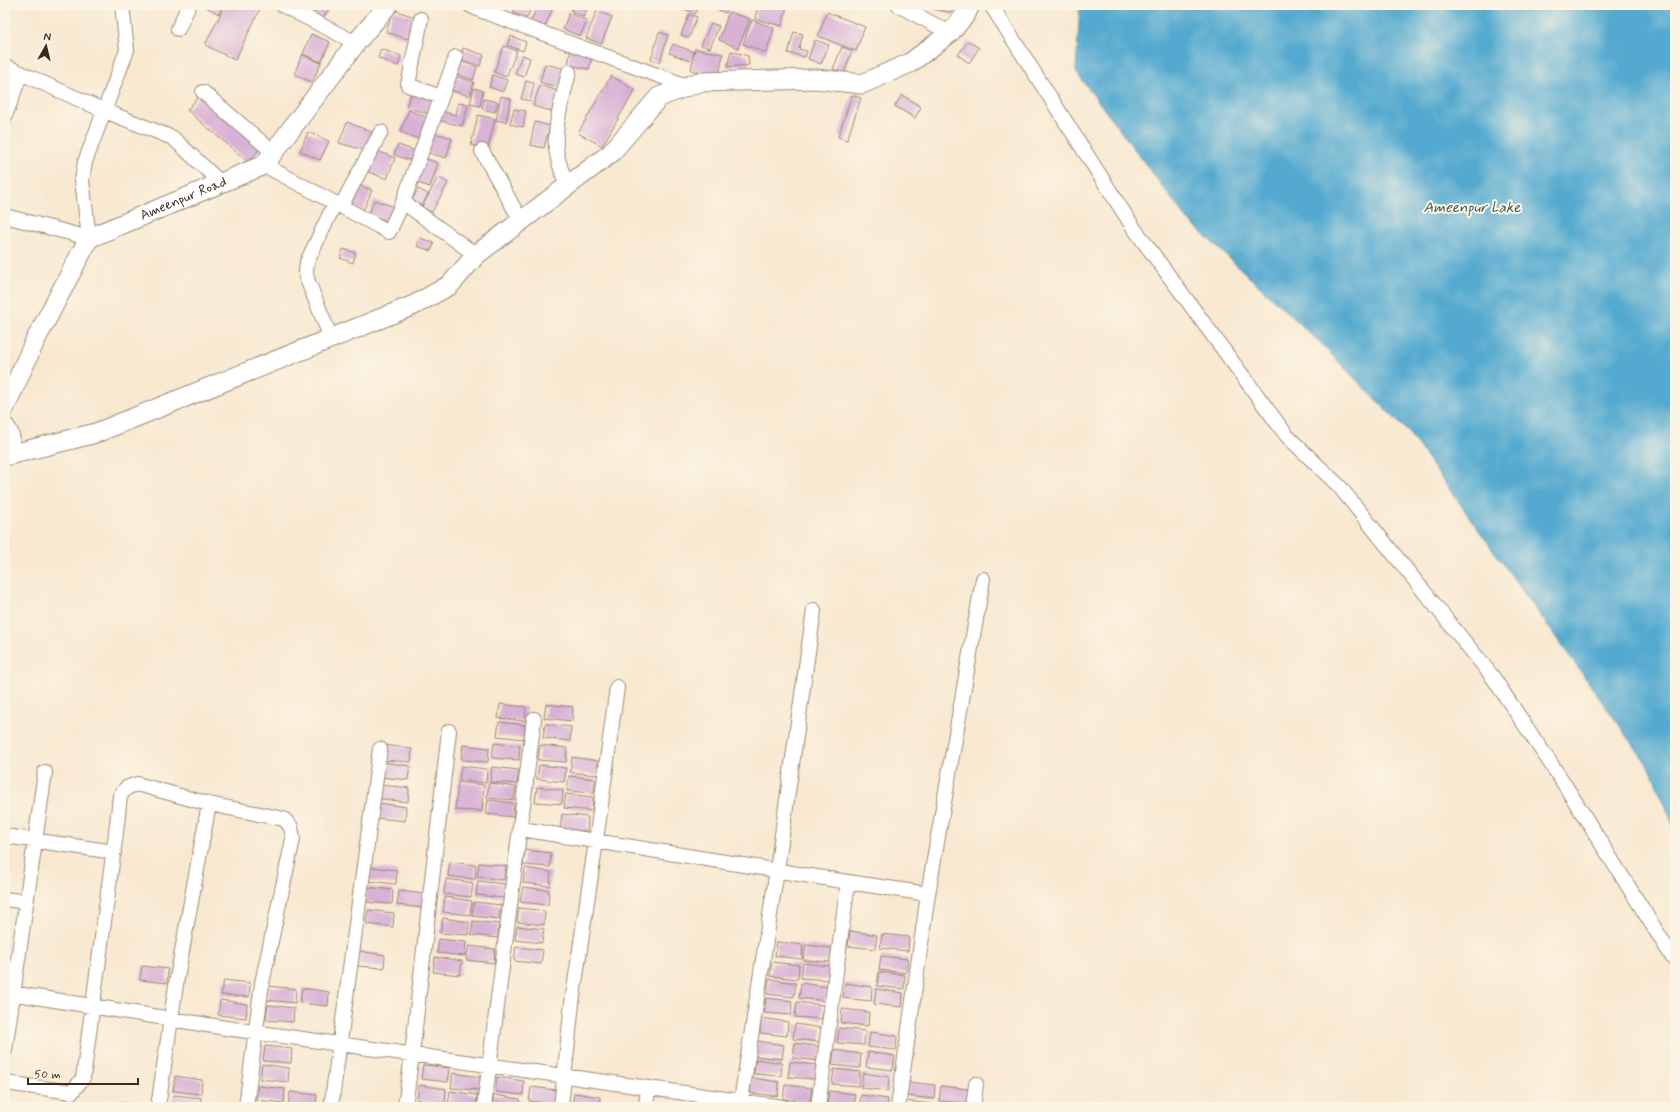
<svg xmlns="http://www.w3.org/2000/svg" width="1680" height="1112" font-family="Mynerve,sans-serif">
  <rect width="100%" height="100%" fill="#fcf5e5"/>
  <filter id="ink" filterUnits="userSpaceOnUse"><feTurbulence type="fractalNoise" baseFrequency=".025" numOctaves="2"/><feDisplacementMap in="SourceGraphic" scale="8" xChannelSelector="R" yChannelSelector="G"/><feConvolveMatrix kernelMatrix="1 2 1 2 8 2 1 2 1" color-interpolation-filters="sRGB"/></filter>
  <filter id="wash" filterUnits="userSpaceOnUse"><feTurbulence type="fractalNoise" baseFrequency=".012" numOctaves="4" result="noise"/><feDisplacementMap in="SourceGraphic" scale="16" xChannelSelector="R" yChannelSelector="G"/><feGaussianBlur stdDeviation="0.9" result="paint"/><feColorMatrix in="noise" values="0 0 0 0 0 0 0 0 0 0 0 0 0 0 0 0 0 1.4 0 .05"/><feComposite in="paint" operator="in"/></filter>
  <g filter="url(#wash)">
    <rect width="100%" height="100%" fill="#f8e8d0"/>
    <path fill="#53a9cf" stroke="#476a76" d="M1080 5H1675V829L1650 768 1409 433 1316 339 1187 219 1076 72Z"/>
    <g id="blocks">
      <path fill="#d8b1d6" d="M202 5H223L219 14Z
        M225 5H262L235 60 205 45Z
        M319 5H332L323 18 314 12Z
        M516 5H532L527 18 513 13Z
        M538 5H554L544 29 530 23Z
        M574 5H588L583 17 571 11Z
        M676 5H700L695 14Z
        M705 5H730L726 13Z
        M758 5 787 6 782 26 755 19Z
        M925 5H958L956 14 924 7Z
        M393 10 415 17 408 39 386 32Z
        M597 11 612 17 601 44 586 38Z
        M729 12 750 19 738 48 719 40Z
        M827 12 865 27 856 51 818 36Z
        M569 13 587 21 580 36 563 29Z
        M689 14 697 17 689 38 681 35Z
        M752 20 774 28 766 53 743 44Z
        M711 23 719 26 710 48 701 45Z
        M659 32 668 35 660 62 651 60Z
        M794 32 803 34 799 49 807 51 805 57 788 53Z
        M311 34 330 42 321 62 303 54Z
        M511 36 526 42 523 51 507 45Z
        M815 40 829 45 821 64 808 59Z
        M968 41 979 48 969 63 958 55Z
        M673 44 694 52 690 61 669 53Z
        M504 46 517 51 506 77 494 72Z
        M842 47 852 51 844 73 833 69Z
        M463 48 484 55 480 66 460 59Z
        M571 48 593 53 589 69 568 65Z
        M381 49 401 56 398 66 378 58Z
        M695 49 723 54 719 75 691 70Z
        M731 51 748 56 749 65 727 67Z
        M302 55 321 63 312 82 294 74Z
        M522 55 530 58 524 77 515 74Z
        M460 61 477 67 473 80 456 74Z
        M545 64 566 69 561 88 540 82Z
        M493 75 507 80 503 92 489 87Z
        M454 76 474 82 470 96 449 90Z
        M611 76 635 90 602 146 578 133Z
        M526 81 534 83 530 101 521 99Z
        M540 85 564 93 557 113 533 106Z
        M474 88 483 91 480 106 470 104Z
        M412 91 434 99 429 114 406 107Z
        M201 94 262 147 248 162 187 110Z
        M852 95 861 98 847 140 838 137Z
        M902 95 921 107 915 118 895 106Z
        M501 96 511 99 506 122 496 120Z
        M484 99 498 102 495 112 482 109Z
        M459 103 468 105 462 126 438 120 441 111 456 115Z
        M514 109 526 111 523 127 510 124Z
        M409 110 431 119 422 140 400 132Z
        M478 115 495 119 488 149 471 145Z
        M347 122 374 133 364 150 339 143Z
        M535 122 550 126 544 148 530 145Z
        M308 132 329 141 320 160 300 151Z
        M431 132 452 138 446 158 425 152Z
        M398 145 416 151 412 161 394 155Z
        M375 150 395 158 387 179 366 171Z
        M423 158 438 163 430 187 415 182Z
        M438 177 448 183 432 212 422 207Z
        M358 185 372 190 363 211 349 206Z
        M418 189 428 194 422 206 412 200Z
        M374 200 395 207 390 222 369 214Z
        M420 238 434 243 431 251 417 246Z
        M343 249 356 253 353 263 340 258Z
        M500 704 526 707 525 721 498 718Z
        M546 704 573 707 572 721 544 718Z
        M499 722 525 725 524 739 497 736Z
        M545 724 571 727 570 741 543 738Z
        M494 743 520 746 519 760 492 758Z
        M385 745 412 749 411 762 383 760Z
        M463 745 489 748 488 762 461 760Z
        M540 745 567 748 566 762 538 760Z
        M572 757 598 761 597 775 570 772Z
        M383 762 410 766 408 780 381 777Z
        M539 765 566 768 564 782 537 779Z
        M461 766 487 769 486 783 459 780Z
        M492 767 519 770 517 784 490 782Z
        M569 776 595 779 594 793 567 791Z
        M458 782 484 785 482 811 455 810Z
        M489 783 516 787 514 800 487 798Z
        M382 785 409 788 408 802 380 799Z
        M537 787 563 790 562 804 535 802Z
        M566 794 593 797 592 811 564 808Z
        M488 800 514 803 513 817 486 814Z
        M379 803 406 807 405 821 377 818Z
        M562 814 588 817 587 831 560 829Z
        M525 850 551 853 550 867 523 865Z
        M450 862 476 865 475 879 448 876Z
        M479 863 506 866 504 880 477 877Z
        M370 867 397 870 396 884 368 881Z
        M525 868 551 872 550 886 523 883Z
        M446 879 473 883 471 897 444 894Z
        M478 881 505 884 504 898 476 895Z
        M367 887 393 890 392 904 365 902Z
        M523 887 549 890 548 905 520 902Z
        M399 891 425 894 424 908 397 905Z
        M445 897 472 901 470 915 443 912Z
        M474 902 501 905 499 919 472 916Z
        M519 908 545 911 544 925 517 922Z
        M368 910 394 913 393 927 366 924Z
        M443 918 469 922 468 935 440 933Z
        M473 921 499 924 498 938 471 935Z
        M517 926 544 929 542 943 515 940Z
        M850 931 877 935 875 949 848 946Z
        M882 934 909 937 908 951 880 948Z
        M439 939 466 942 465 956 437 953Z
        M777 942 803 945 802 959 775 956Z
        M806 945 832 948 831 962 803 960Z
        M469 946 495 949 494 963 466 960Z
        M516 947 543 950 541 964 514 961Z
        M359 951 385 955 384 968 357 966Z
        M881 956 908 959 906 973 879 970Z
        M435 957 462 961 460 975 433 972Z
        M772 962 799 965 798 979 770 976Z
        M803 963 830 966 829 980 801 978Z
        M142 966 168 969 167 983 140 980Z
        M879 972 905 975 904 989 877 986Z
        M769 979 796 983 794 997 767 994Z
        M224 980 250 983 249 997 221 995Z
        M801 983 827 987 826 1001 799 998Z
        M845 983 872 987 871 1001 843 998Z
        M269 986 296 989 295 1003 267 1000Z
        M302 988 329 992 328 1006 300 1003Z
        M876 989 903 993 902 1007 874 1004Z
        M766 998 792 1001 791 1015 764 1013Z
        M220 1000 247 1004 246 1018 218 1015Z
        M797 1002 823 1005 822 1019 795 1017Z
        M268 1005 294 1008 293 1022 266 1020Z
        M842 1009 869 1012 868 1026 841 1023Z
        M761 1018 788 1022 787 1036 760 1033Z
        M795 1024 822 1028 820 1042 793 1039Z
        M839 1028 865 1031 864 1045 837 1043Z
        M870 1032 897 1036 896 1050 868 1047Z
        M757 1041 784 1045 782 1059 755 1056Z
        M795 1043 822 1047 820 1061 793 1058Z
        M265 1046 292 1049 291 1063 263 1061Z
        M834 1050 861 1054 860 1068 832 1065Z
        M868 1052 895 1056 893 1070 866 1067Z
        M756 1059 782 1063 781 1076 754 1074Z
        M790 1062 816 1065 815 1079 788 1077Z
        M262 1064 289 1068 288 1082 260 1079Z
        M423 1065 450 1068 448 1082 421 1079Z
        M834 1069 860 1072 859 1086 832 1084Z
        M453 1073 480 1077 479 1090 451 1088Z
        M863 1073 889 1077 888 1091 861 1088Z
        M175 1076 202 1080 201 1094 173 1091Z
        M497 1077 524 1081 523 1095 496 1092Z
        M752 1078 779 1082 778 1096 750 1093Z
        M908 1082 935 1085 934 1099 907 1096Z
        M419 1085 446 1089 445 1103 417 1100Z
        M785 1085 812 1088 810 1102 783 1099Z
        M258 1086 285 1089 284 1103 256 1100Z
        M941 1086 968 1089 966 1103 939 1101Z
        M531 1087 557 1090 556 1104 529 1101Z
        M450 1091 477 1095 476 1107 448 1106Z
        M829 1091 855 1094 854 1107 827 1105Z
        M290 1092 317 1095 316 1107 288 1106Z
        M574 1093 600 1097V1107H572Z
        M174 1095 201 1098 200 1107H173Z
        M494 1095 520 1099V1107H492Z
        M861 1095 888 1099 887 1107H859Z
        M906 1101 932 1104V1107H905Z
        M119 1102 145 1105V1107H118Z
        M204 1102 231 1105 230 1107H203Z"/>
    </g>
  </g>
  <g filter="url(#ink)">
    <use href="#blocks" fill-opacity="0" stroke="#9a8977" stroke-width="1"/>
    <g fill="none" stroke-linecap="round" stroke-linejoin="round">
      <g stroke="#9a8977" stroke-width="16">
        <path id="street" d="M282 5 356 43
          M469 5 482 11
          M484 5 482 11 687 86
          M898 5 950 33
          M991 5 1133 227 1287 436 1339 486 1492 676 1561 779 1675 961
          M421 19 408 85 441 97
          M178 29 189 5
          M5 66 105 111 173 138 220 182
          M203 92 273 152
          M5 116 21 73
          M482 151 521 221
          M264 165 389 232 403 202 456 57
          M567 186C563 174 557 161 556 148 554 124 564 94 569 72
          M403 202 476 255
          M341 206 381 132
          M5 216 89 238 82 180 85 162 127 50 122 5
          M331 338 307 279 306 271 307 262 335 203
          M521 829 848 882 928 894
          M5 836 114 852
          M5 899 26 902
          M5 992 226 1028 783 1107
          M5 1050 45 772
          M5 1083 72 1092 83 1078 116 833 120 796 126 788 137 784 209 804 284 819 291 827 293 839 262 983 246 1107
          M158 1107 177 978 209 804
          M331 1107 380 749
          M405 1107 412 1054 449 731
          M484 1107 534 719
          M561 1107 572 1003 596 841 617 687
          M646 1107 648 1088
          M740 1107 777 870 814 610
          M818 1107 848 882
          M898 1107 928 894 983 579
          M973 1107 976 1084"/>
      </g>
      <g stroke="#9a8977" stroke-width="21">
        <g id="secondary">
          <path id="s1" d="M5 407 35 341 89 238 264 165 356 43 388 5"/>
          <path d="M5 427C12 436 12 446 5 455"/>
          <path d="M5 456 96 433 414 305 450 285 476 255 611 153 659 97 699 82 816 79 862 84 910 63 950 33 966 14 970 5"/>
        </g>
      </g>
      <use href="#street" stroke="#fff" stroke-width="14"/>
      <use href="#secondary" stroke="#fff" stroke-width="19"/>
    </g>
  </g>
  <g text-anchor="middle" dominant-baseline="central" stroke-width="4" stroke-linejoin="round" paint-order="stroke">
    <g font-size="14" fill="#3b2a1e" stroke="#fcf5e5">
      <text stroke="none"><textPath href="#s1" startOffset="291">Ameenpur Road</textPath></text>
    </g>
    <g font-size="15" font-style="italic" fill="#43565c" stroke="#fcf5e5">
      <text x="1472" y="208">Ameenpur Lake</text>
    </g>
  </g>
  <rect width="1680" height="1112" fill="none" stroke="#fcf5e5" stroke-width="20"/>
  <g transform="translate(46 46) rotate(8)" stroke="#fcf5e5" stroke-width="3" paint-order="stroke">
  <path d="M0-3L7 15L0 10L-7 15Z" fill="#3b2a1e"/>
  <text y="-6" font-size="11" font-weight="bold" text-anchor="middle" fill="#3b2a1e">N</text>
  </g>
  <path d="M28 1078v6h110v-6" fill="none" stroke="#3b2a1e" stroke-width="2"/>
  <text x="34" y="1078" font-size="12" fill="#3b2a1e" stroke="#fcf5e5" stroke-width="3" paint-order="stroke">50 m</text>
</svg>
